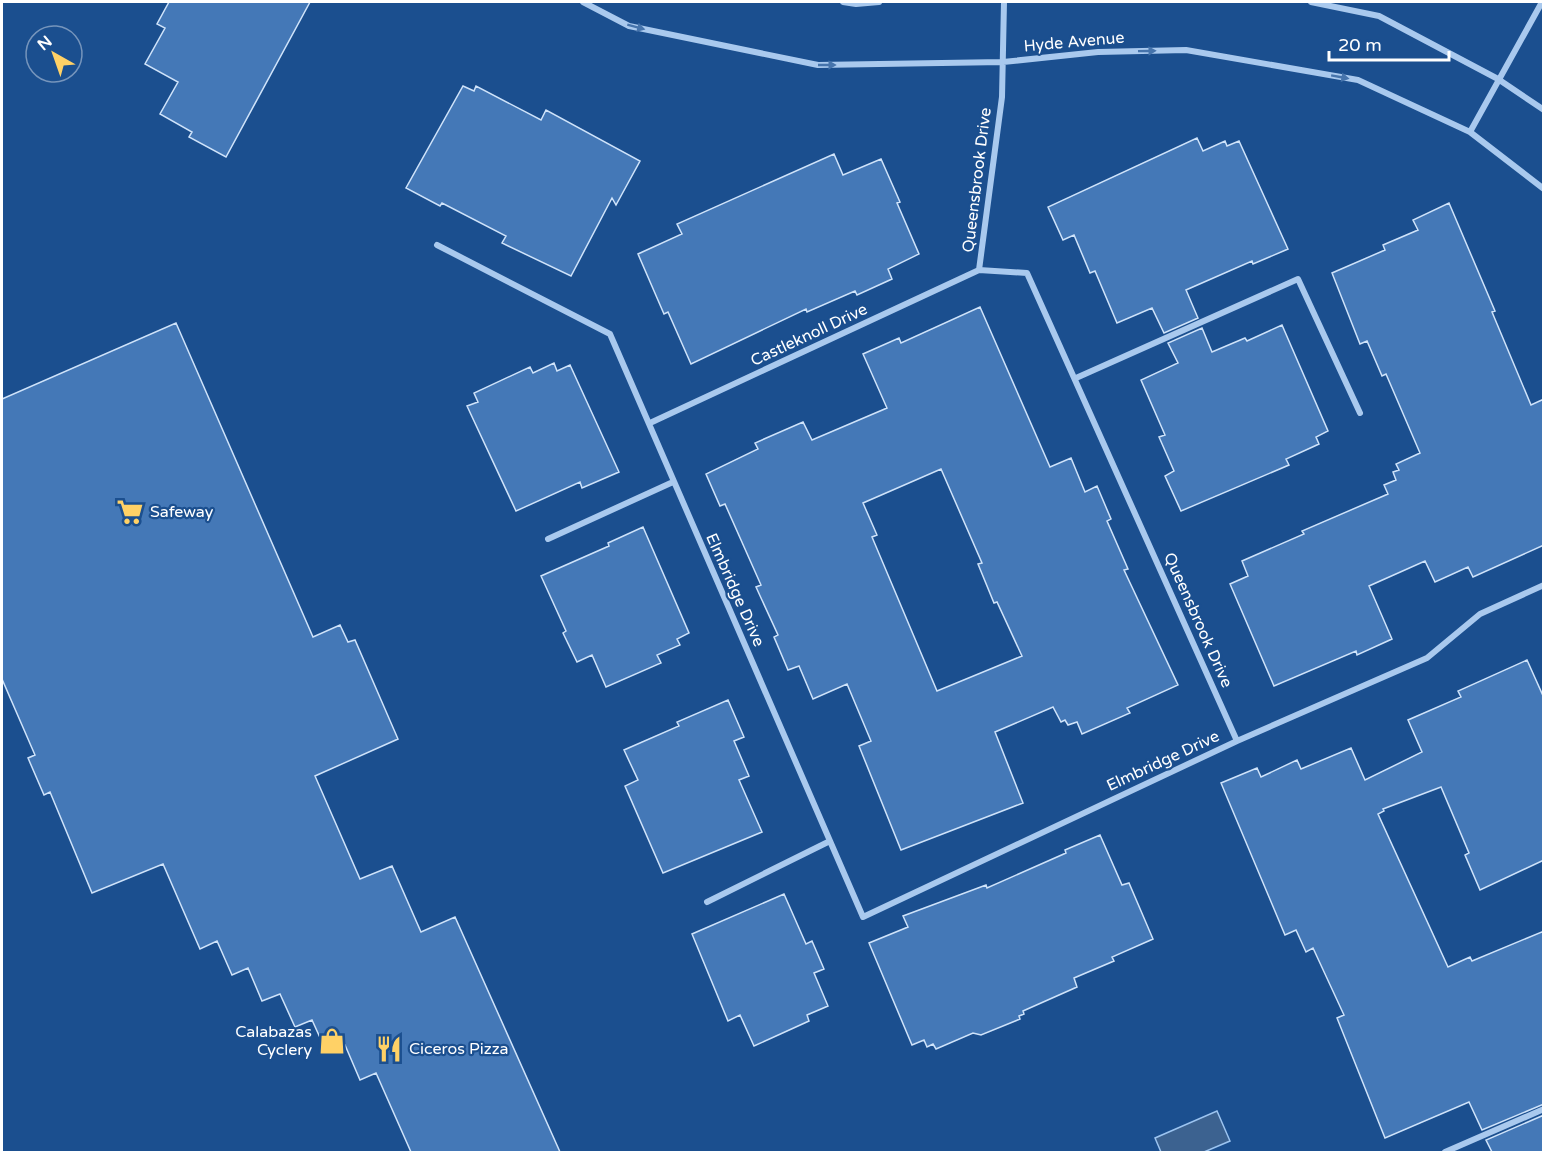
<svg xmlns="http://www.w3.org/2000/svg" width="1545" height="1154" font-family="'Varela Round',sans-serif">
  <rect width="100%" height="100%" fill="#1b4f8f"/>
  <path fill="#3c6290" stroke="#9cc4f0" stroke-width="1.5" d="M1217 1111 1230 1141 1204 1152H1161L1155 1138Z"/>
  <path fill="#4478b7" stroke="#cfe3fa" stroke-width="1.5" fill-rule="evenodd" d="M169 2H310L226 157 189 137 192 132 160 114 178 82 145 64 165 28 157 24Z
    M463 86 474 91 476 86 541 120 546 110 640 161 616 205 612 198 571 276 502 243 506 236 442 203 440 206 406 188Z
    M1197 138 1203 151 1225 141 1227 146 1239 141 1288 249 1253 264 1252 261 1186 290 1198 318 1164 333 1152 308 1117 323 1095 271 1090 273 1074 235 1063 240 1048 207Z
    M834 154 843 175 881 159 900 202 897 203 919 254 888 269 892 279 857 295 855 291 807 312 806 309 691 364 668 312 664 314 638 254 682 234 677 224Z
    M1449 203 1495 311 1492 312 1531 405 1544 399V545L1473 577 1468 567 1435 582 1425 561 1369 586 1392 639 1357 655 1356 651 1274 686 1230 584 1248 576 1242 561 1304 534 1302 531 1388 494 1384 485 1396 480 1393 472 1399 470 1396 464 1420 453 1386 374 1382 376 1367 341 1360 344 1332 273 1385 250 1383 245 1418 230 1413 220Z
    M980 307 1050 467 1071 458 1085 492 1097 486 1111 519 1107 521 1128 569 1124 570 1178 685 1127 708 1130 713 1082 734 1077 722 1068 725 1065 720 1061 722 1053 707 995 732 1023 803 901 850 859 746 871 741 847 684 813 699 799 666 788 670 774 637 778 635 756 587 761 585 725 504 720 506 706 474 758 449 755 443 803 422 812 440 887 408 863 354 899 338 901 343ZM941 469 982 563 978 564 994 603 997 602 1022 656 937 691 872 537 877 535 863 503Z
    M176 323 313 637 340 625 348 642 355 640 398 739 315 776 360 879 392 866 421 932 455 917 560 1152H411L376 1073 360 1080 345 1045 327 1053 312 1020 295 1027 280 994 262 1001 248 968 232 975 217 941 200 949 163 864 92 893 50 792 44 795 28 758 35 755 2 679V399Z
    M1282 325 1328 431 1316 437 1319 444 1286 459 1289 465 1181 511 1165 476 1174 471 1159 437 1165 435 1141 380 1178 363 1168 343 1202 328 1212 352 1245 338 1247 341Z
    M554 363 557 371 570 365 619 472 582 488 580 482 516 511 467 406 478 402 474 393 530 367 533 373Z
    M643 527 689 633 677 639 680 645 657 655 661 663 606 687 592 655 577 662 563 633 566 631 541 576 609 546 608 543Z
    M1527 660 1544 698V860L1480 890 1465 855 1469 853 1441 787 1383 809 1384 811 1378 814 1448 967 1470 957 1472 961 1544 931V1104L1482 1130 1469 1102 1385 1138 1337 1018 1344 1015 1313 948 1306 952 1296 930 1285 935 1221 783 1257 768 1261 777 1297 760 1301 769 1351 748 1365 780 1422 752 1408 720 1461 697 1458 691Z
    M728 700 744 737 734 741 749 776 739 780 762 832 663 873 625 786 638 780 624 750 679 726 677 722Z
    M1100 835 1122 885 1129 883 1153 939 1112 957 1114 961 1074 978 1077 987 1023 1011 1024 1014 1019 1016 1020 1019 981 1035 973 1033 936 1049 933 1044 927 1047 924 1040 912 1045 869 943 908 927 903 916 986 885 987 888 1066 853 1065 850Z
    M784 894 806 944 812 941 824 969 814 973 828 1006 807 1015 809 1021 754 1046 740 1015 728 1021 692 934Z
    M1544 1115V1152H1492L1486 1140Z"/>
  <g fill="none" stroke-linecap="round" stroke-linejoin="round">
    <path stroke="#a9c9ee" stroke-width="6" d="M583 2 629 26 818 65 1003 62 1098 52 1186 50 1358 80 1470 132 1544 189
      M843 2 856 4 879 2
      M1004 2 1002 97 979 270 1027 273 1237 741
      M1311 2 1379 16 1498 79 1544 110
      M1470 132 1542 2
      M437 245 610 334 863 917 1237 741 1427 658 1480 614 1544 585
      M1076 378 1298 279 1360 413
      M650 423 979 270
      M548 539 673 482
      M707 902 830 841
      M1445 1152 1544 1109"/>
  </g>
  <defs><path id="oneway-solid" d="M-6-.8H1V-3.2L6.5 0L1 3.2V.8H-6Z" transform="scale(1.5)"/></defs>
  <g fill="#4674ac">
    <use href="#oneway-solid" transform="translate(636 27) rotate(15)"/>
    <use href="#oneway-solid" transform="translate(1147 51) rotate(-1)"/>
    <use href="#oneway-solid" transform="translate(827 65)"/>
    <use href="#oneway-solid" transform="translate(1340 77) rotate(10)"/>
  </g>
  <defs>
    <g id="supermarket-bare" transform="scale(2.07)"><path d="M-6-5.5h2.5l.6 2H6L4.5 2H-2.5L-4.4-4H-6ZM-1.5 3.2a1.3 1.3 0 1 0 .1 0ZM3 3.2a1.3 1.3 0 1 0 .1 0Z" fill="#ffd166" stroke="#1b4f8f" stroke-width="2.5" paint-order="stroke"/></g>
    <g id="shop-bare" transform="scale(2.07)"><path d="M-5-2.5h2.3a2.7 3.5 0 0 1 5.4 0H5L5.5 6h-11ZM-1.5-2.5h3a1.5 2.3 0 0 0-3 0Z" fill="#ffd166" stroke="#1b4f8f" stroke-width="2.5" paint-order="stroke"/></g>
    <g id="restaurant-bare" transform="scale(2.07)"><path d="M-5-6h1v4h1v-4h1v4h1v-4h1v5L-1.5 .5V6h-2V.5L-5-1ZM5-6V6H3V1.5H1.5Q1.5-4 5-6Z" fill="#ffd166" stroke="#1b4f8f" stroke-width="2.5" paint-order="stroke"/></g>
  </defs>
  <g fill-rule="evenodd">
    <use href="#supermarket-bare" x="130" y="512"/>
    <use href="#shop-bare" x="332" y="1041"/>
    <use href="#restaurant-bare" x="389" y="1049"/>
  </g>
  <g text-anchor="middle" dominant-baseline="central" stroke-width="4.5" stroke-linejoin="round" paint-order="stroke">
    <g font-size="16" fill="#fff" stroke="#1b4f8f">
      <text transform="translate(1074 42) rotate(-5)">Hyde Avenue</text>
      <text transform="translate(977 180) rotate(-83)">Queensbrook Drive</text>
      <text transform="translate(809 335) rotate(-25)">Castleknoll Drive</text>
      <text transform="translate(735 590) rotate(66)">Elmbridge Drive</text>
      <text transform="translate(1198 620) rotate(66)">Queensbrook Drive</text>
      <text transform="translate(1163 761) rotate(-25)">Elmbridge Drive</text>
    </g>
    <g font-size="16" fill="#fff" stroke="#1b4f8f" text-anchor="start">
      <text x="150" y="512">Safeway</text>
      <text x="312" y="1032" text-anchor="end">Calabazas<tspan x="312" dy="18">Cyclery</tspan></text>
      <text x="409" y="1049">Ciceros Pizza</text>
    </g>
  </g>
  <rect width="1545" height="1154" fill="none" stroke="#ffffff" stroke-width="6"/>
  <g transform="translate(54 54) rotate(320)"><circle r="28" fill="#1b4f8f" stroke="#7695bc" stroke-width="1.5"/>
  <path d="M0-4.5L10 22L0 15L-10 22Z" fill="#ffd166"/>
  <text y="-9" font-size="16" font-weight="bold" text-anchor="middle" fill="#ffffff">N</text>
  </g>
  <path d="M1329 51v9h120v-9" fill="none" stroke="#ffffff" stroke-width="3"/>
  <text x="1338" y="51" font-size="18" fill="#ffffff" stroke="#1b4f8f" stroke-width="4.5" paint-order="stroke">20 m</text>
</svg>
